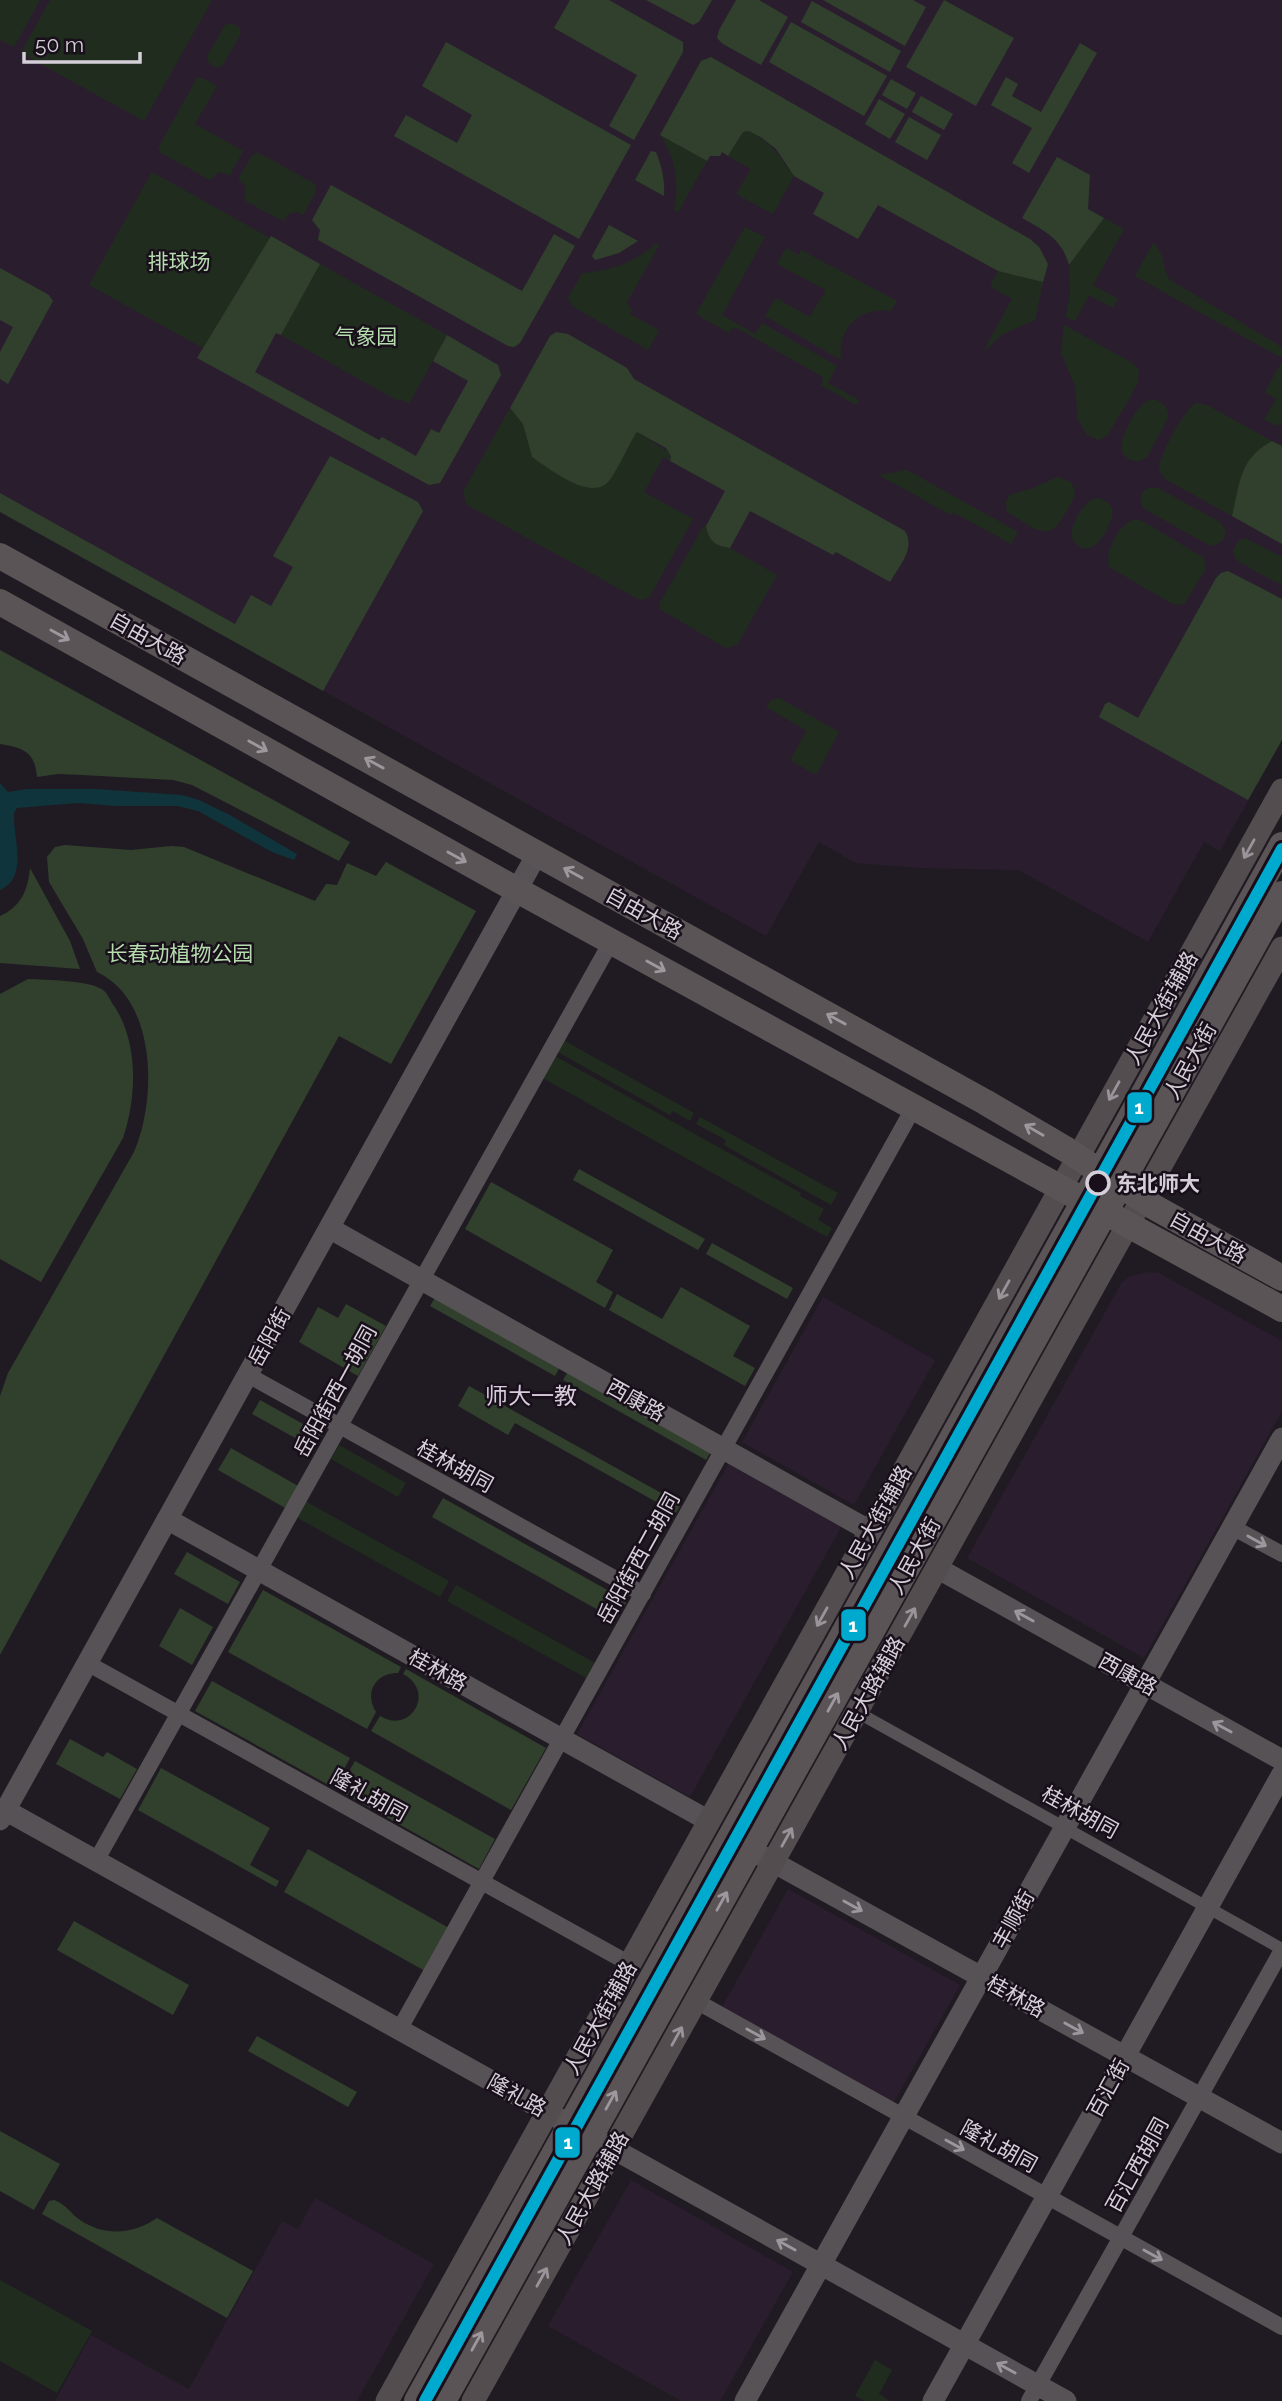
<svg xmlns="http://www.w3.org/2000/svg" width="1282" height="2401" font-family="Raleway,'Noto Sans SC',sans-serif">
  <rect width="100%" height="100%" fill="#201b22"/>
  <path fill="#2a1e2e" d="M0 0H1282V740L1220 851 1204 842 1148 942 1018 870 920 868 856 863 819 842 766 936 0 512Z
    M1146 1272 1159 1273 1282 1341V1411L1144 1658 967 1558 1122 1282 1131 1276Z
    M823 1297 935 1360 854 1505 742 1442Z
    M730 1461 843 1524 690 1797 577 1734Z
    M788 1889 960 1985 894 2102 722 2007Z
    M631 2180 793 2272 720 2401H681L548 2326Z
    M315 2198 434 2264 357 2401H55L91 2335 189 2389 282 2221 298 2229Z"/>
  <path fill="#202d1e" d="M0 0H40L14 47 0 40Z
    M50 0H212L144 121 21 53Z
    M232 23 239 27 241 33 223 65 216 68 209 63 207 57 225 25Z
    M197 78H203L217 86 195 124 243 151 230 175 219 172 210 180 161 153 158 148Z
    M749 131C773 143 779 157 794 176L773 214 736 194 751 169 728 156 743 132Z
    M660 135 707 161 678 212 674 210C680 186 675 156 660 135Z
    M259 153 315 184 316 192 303 215 298 212 290 213 283 221 244 200 246 187 238 179 253 154Z
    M152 172 270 238 203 348 89 285Z
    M1104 218 1124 229 1093 285 1118 299 1113 308 1089 295 1075 321 1066 317 1070 292 1069 265Z
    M745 227 765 237 722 315 755 334 762 323 837 366 828 383 859 400 856 405 821 385 823 379 821 376 737 328 731 329 729 333 696 314Z
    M656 243 659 245 627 302 632 310 630 314 659 330 648 350 572 306 568 298 582 273C609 271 636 263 656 243Z
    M1153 243C1166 253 1161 268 1170 280L1282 347V358L1135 276Z
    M786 248 799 255 801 250 897 301 891 311C860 306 837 328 841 360L765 316 776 298 810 317 826 290 777 264Z
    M320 264 447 335 409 404 400 399 398 401 281 335Z
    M998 271 1043 282 1035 320 1003 334 983 352 1012 299 990 286Z
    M1064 325 1134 364 1139 370 1138 383 1108 435 1099 440 1087 435 1078 420 1075 386 1061 353Z
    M1282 361V425H1276L1264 420 1276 399 1265 392Z
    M1152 399C1162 401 1169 407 1168 418L1147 457C1138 464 1129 461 1122 453 1118 439 1137 403 1152 399Z
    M1196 403 1207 405 1272 441C1240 459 1240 483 1232 516L1165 479 1159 471C1158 457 1184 410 1196 403Z
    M510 408 523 424 532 457 578 485 607 484 636 431 670 453V461L663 457 644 492 693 519 649 598 640 600 467 505 463 492Z
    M907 470 1018 532 1011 544 953 512 951 515 879 475Z
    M1058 477 1071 482 1075 492C1073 501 1068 509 1063 517 1048 545 1028 524 1007 512L1006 502 1010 495 1033 488Z
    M1151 487 1158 488 1220 522 1226 531 1223 540 1214 546 1207 544 1146 510C1137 502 1140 490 1151 487Z
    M1097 498C1118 503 1114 516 1106 531 1097 546 1088 556 1073 541 1068 527 1082 502 1097 498Z
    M1135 519 1142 521 1204 558 1206 568 1185 603 1178 605 1171 603 1109 567C1104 552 1120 523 1135 519Z
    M704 525C711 537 713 546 730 548L777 575 737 645 726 648 660 609V603Z
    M1245 538 1282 557V583L1275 582 1236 560 1233 550 1238 541Z
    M779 698 839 732 816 775 790 760 807 731 766 707 771 700Z
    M563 1040 694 1113 690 1121 673 1111 670 1115 556 1051Z
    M553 1055 801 1193 800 1196 824 1209 818 1220 832 1228 827 1237 541 1077Z
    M700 1117 838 1193 831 1205 724 1145 726 1140 696 1124Z
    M339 1445 406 1483 398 1497 331 1459Z
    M305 1501 449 1581 440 1597 296 1517Z
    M456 1585 595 1663 586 1678 447 1601Z
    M0 2280 92 2331 57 2393 0 2361Z
    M875 2360 892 2370 879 2394 890 2401H865L855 2396Z"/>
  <path fill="#30402d" d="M570 0H609L683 42V52L634 140 609 126 637 75 554 28Z
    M646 0H712L699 22 693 25Z
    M736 0H759L788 17 761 65 723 44 717 38 719 30Z
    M823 0H913L926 7 905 46Z
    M944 0 1014 38 976 106 906 67Z
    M812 1 901 51 890 72 801 22Z
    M791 22 887 76 864 116 769 62Z
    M446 42 631 145 579 239 394 136 406 115 457 143 472 115 422 86Z
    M1080 43 1097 53 1029 173 1012 163 1032 128 991 105 1006 77 1018 84 1012 96 1041 112Z
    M711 57 1030 239 1039 247 1048 264 1043 282 998 271 878 205 858 239 813 214 824 193 794 176 776 149 762 138 749 131 743 132 728 156 722 152 720 156H710L707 161 660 135 701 61Z
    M891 79 916 93 907 109 882 95Z
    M921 96 953 114 944 130 912 112Z
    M879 99 905 114 890 139 865 124Z
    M909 117 941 135 927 160 895 142Z
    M651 151 656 152C662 167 665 180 664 196L635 180Z
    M1057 157 1090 175 1088 209 1104 218 1069 265C1062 239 1045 231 1022 218Z
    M331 185 522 291 554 234 575 246 520 343 514 347 508 346 318 240 320 230 312 220Z
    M609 225 638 241 619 253 595 260 592 256Z
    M271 236 320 264 281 335 276 333 255 372 379 440 382 437 416 456 431 429 439 433 468 381 433 361 447 335 498 365 501 375 440 483 429 485 197 358Z
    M0 268 49 295 53 301 8 384 0 379V352L13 327 0 320Z
    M556 332 568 334 627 368 634 379 905 531C916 548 899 566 890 582L836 552 833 555 750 511 730 548C715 546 709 541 706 526L725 491 670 461 671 456 666 448 637 432C629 443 615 477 606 484 587 499 548 468 532 457L523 424 510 408 550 336Z
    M1272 441 1282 446V544L1232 516C1240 483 1239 459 1272 441Z
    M330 456 418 502 423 511 323 691 0 512V493L235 624 251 595 271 606 293 567 273 556Z
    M1228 571 1282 599V740L1248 800 1099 717 1105 704 1109 702 1138 718 1216 578 1221 573Z
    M0 650 350 842 339 861 192 785 173 780 82 775 58 774 37 777C35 752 24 748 0 744Z
    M65 845 131 850 171 846 184 847 315 901 326 884 337 885 347 863 376 876 386 862 476 911 391 1064 339 1036 0 1655V1396L8 1373 134 1152C157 1099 157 1000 97 972L83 939 49 882 47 857 55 847Z
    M30 868 70 941 80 969 0 963V916C21 907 28 890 30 868Z
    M28 979C46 980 90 980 103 990 107 993 110 999 112 1003 139 1040 137 1097 123 1138L41 1282 0 1259V994Z
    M579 1169 705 1239 698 1250 573 1180Z
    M491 1182 613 1250 596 1282 613 1292 605 1308 465 1229Z
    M712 1243 793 1288 787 1299 706 1254Z
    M681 1287 750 1326 733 1356 755 1368 745 1386 609 1310 617 1294 662 1319Z
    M436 1296 561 1365 555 1376 430 1306Z
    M346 1304 386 1326 358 1376 299 1342 318 1307 338 1318Z
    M569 1370 712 1450 706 1460 563 1380Z
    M469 1386 681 1504 676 1513 515 1423 508 1435 458 1406Z
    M260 1400 321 1434 313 1448 252 1414Z
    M231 1448 300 1487 287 1509 218 1470Z
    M443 1498 627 1601 616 1620 432 1517Z
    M187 1552 240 1582 228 1604 174 1574Z
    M263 1590 401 1667 398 1673C375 1673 364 1693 376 1712L367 1729 228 1652Z
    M180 1608 213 1627 192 1665 159 1646Z
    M406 1669 546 1748 511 1810 371 1731 380 1716C411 1735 436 1691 403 1674Z
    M212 1681 350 1758 334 1788 195 1711Z
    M70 1739 103 1757 107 1752 137 1769 120 1799 56 1764Z
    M355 1761 495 1839 479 1869 338 1790Z
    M161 1768 270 1828 250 1865 279 1881 276 1887 138 1810Z
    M308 1849 449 1928 425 1971 284 1892Z
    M74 1921 189 1985 173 2015 57 1950Z
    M257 2036 357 2092 348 2107 248 2051Z
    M0 2131 60 2164 34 2210 0 2191Z
    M54 2200C66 2204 71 2214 80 2220 105 2237 134 2234 157 2218L253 2271 227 2318 42 2214 49 2201Z"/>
  <path fill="#0f343b" d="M0 783 8 792 27 789H96L182 795 199 800 230 815 297 854 294 860 272 852 198 811 177 806H115L78 803 17 808 14 813C13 838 29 877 0 890Z"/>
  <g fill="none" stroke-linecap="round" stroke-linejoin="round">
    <path stroke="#575255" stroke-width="12" d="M857 1712 1282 1949"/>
    <path stroke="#575255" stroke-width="16" d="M248 1375 643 1594
      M1232 1527 1282 1554
      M87 1663 630 1964
      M96 1861 611 942
      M696 2001 1282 2327
      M399 2030 914 1107
      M1029 2401 1282 1950"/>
    <path stroke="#575255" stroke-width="21" d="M329 1228 870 1531
      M167 1519 709 1821
      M937 1568 1282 1760
      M5 1810 1066 2401
      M0 1820 537 854
      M751 1850 1282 2143
      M745 2401 1282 1438
      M933 2401 1282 1774"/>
    <path stroke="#534d4f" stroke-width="23" d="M387 2401 1282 790
      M473 2401 1282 948"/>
    <path stroke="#5b5456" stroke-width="26" d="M0 556 985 1102 1067 1150 1154 1207 1282 1278
      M0 602 517 890 1282 1309
      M417 2401 1282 845
      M443 2401 1282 894"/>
    <g stroke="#180f1b" stroke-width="18">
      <path id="metro-1" d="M425 2401 1282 849"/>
    </g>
    <use href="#metro-1" stroke="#00a9ce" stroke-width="12"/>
  </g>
  <defs><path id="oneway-shaft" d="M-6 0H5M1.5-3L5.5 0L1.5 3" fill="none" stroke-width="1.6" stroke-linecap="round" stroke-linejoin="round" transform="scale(1.75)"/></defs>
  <g stroke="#9e989e">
    <use href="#oneway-shaft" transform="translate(60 635) rotate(29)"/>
    <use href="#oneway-shaft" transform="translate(258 746) rotate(29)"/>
    <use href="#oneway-shaft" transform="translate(374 763) rotate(-151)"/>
    <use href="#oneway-shaft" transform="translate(457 857) rotate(29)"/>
    <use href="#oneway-shaft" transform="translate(573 873) rotate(-151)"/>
    <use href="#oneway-shaft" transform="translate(656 966) rotate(29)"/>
    <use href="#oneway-shaft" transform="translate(836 1019) rotate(-151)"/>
    <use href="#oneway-shaft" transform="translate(1034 1130) rotate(-150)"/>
    <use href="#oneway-shaft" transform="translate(833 1702) rotate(-61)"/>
    <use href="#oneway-shaft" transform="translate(722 1901) rotate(-61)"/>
    <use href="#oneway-shaft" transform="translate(611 2100) rotate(-61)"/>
    <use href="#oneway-shaft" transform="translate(477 2341) rotate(-61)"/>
  </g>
  <g stroke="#9a949a">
    <use href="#oneway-shaft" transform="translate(1249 849) rotate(119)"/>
    <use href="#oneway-shaft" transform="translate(1114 1091) rotate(119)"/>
    <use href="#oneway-shaft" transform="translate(1004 1290) rotate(119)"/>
    <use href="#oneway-shaft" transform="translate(822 1617) rotate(119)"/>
    <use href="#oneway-shaft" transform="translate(910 1617) rotate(-61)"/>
    <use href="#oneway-shaft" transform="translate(787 1837) rotate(-61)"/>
    <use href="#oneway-shaft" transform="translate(677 2036) rotate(-61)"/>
    <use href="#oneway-shaft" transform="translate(542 2277) rotate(-61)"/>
  </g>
  <g stroke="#9c979d">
    <use href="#oneway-shaft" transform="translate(1257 1541) rotate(29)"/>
    <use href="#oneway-shaft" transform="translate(1024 1616) rotate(-151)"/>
    <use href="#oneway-shaft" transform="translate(1222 1727) rotate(-151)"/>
    <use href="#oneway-shaft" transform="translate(853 1906) rotate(29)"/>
    <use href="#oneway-shaft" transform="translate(1074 2028) rotate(29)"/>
    <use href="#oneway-shaft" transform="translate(756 2034) rotate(29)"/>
    <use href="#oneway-shaft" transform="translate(955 2145) rotate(29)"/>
    <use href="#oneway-shaft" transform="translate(786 2245) rotate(-151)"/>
    <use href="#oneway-shaft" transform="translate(1153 2255) rotate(29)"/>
    <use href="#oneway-shaft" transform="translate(1006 2368) rotate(-151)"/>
  </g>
  <circle fill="#180f1b" stroke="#d5cfd8" stroke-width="3.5" cx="1098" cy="1183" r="11"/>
  <g text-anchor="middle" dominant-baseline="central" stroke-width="5" stroke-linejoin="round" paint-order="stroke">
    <g font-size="21" fill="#b5dcad" stroke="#180f1b">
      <text x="179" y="261">排球场</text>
      <text x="366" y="336">气象园</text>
      <text x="180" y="953">长春动植物公园</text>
    </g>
    <g font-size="21" fill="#d5cfd8" stroke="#180f1b">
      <text transform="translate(148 638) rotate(29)">自由大路</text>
      <text transform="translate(644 913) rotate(29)">自由大路</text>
      <text transform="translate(1161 1008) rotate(-61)">人民大街辅路</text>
      <text transform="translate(1190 1061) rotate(-61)">人民大街</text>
      <text transform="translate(1208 1237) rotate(29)">自由大路</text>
      <text transform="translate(269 1337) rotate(-61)">岳阳街</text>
      <text transform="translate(335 1391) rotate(-61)">岳阳街西一胡同</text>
      <text transform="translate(636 1400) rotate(29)">西康路</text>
      <text transform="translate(455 1466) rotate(29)">桂林胡同</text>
      <text transform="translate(875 1522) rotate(-61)">人民大街辅路</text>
      <text transform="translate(914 1556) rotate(-61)">人民大街</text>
      <text transform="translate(638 1558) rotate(-61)">岳阳街西二胡同</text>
      <text transform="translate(438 1670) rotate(29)">桂林路</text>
      <text transform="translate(1128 1674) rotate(29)">西康路</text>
      <text transform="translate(868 1693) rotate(-61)">人民大路辅路</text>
      <text transform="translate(369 1795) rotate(29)">隆礼胡同</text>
      <text transform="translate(1080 1812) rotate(29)">桂林胡同</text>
      <text transform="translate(1013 1919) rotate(-61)">丰顺街</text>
      <text transform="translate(1016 1996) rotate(29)">桂林路</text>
      <text transform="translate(600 2018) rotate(-61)">人民大街辅路</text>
      <text transform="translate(1108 2088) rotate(-61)">百汇街</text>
      <text transform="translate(517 2095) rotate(29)">隆礼路</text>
      <text transform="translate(999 2146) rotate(29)">隆礼胡同</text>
      <text transform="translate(1137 2165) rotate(-61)">百汇西胡同</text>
      <text transform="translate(592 2188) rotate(-61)">人民大路辅路</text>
    </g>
    <g font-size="21" font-weight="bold" fill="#d5cfd8" stroke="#180f1b" text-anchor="start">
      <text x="1116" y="1183">东北师大</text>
    </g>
    <g font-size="23" fill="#d7cbdc" stroke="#180f1b">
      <text x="531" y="1395">师大一教</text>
    </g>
  </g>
  <g stroke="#180f1b" stroke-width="2.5">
    <rect x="1126" y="1091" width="27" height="33" rx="7" fill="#00a9ce"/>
    <rect x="840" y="1608" width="27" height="34" rx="7" fill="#00a9ce"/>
    <rect x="554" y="2126" width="27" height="33" rx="7" fill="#00a9ce"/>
  </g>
  <g font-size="19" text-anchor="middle" font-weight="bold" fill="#fff">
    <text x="1139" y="1114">1</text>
    <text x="853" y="1632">1</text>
    <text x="568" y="2149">1</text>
  </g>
  <path d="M24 52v10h116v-10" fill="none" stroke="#d5cfd8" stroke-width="3.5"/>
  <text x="35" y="52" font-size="21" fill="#d5cfd8" stroke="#180f1b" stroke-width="5" paint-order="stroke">50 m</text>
</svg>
